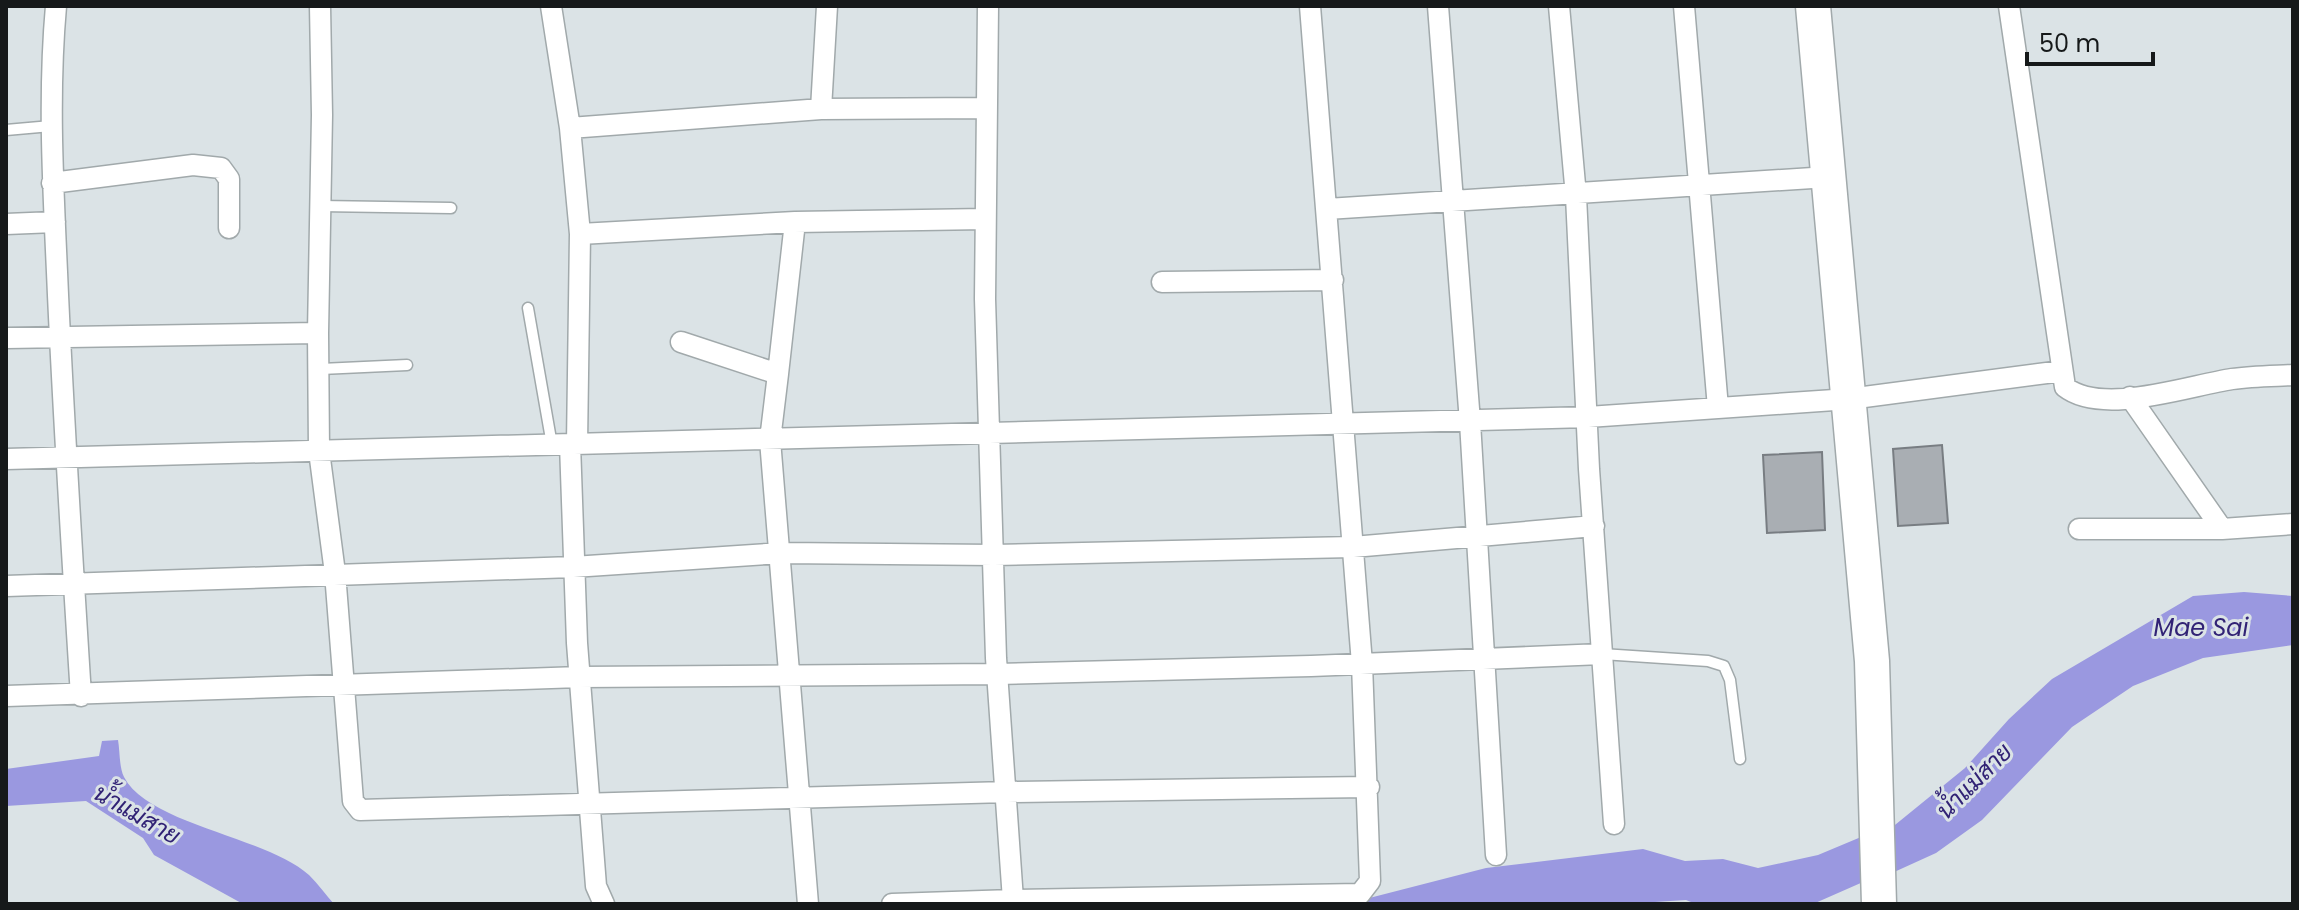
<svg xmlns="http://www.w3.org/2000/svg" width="2299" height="910" font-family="Poppins,Sarabun,sans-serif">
  <rect width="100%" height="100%" fill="#dbe3e6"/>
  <path fill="#9a98e0" d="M2244 592 2293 596V645L2203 658 2133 686 2072 727 1982 820 1936 853 1892 873 1890 829 1965 768 2009 719 2052 679 2193 596Z
    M118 740C120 751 119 767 124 777 149 825 265 836 309 875 318 884 326 895 334 904H243L154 855 143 838 86 801 6 806V769L99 756 102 741Z
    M1861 837 1863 882 1813 904H1696L1686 900 1624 904H1346L1486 868 1643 849 1685 861 1723 859 1758 868 1818 855Z"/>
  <path fill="#a9aeb3" stroke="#787d82" stroke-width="2" d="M1942 445 1948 523 1898 526 1893 449Z
    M1822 452 1825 530 1767 533 1763 455Z"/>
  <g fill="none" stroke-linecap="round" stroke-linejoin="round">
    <g stroke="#a1a9ab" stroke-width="13">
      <path id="service" d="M6 130 51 126
        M320 206 451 208
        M528 308 552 445
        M321 369 407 365
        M1602 654 1708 661 1724 666 1730 680 1740 759"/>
    </g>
    <g stroke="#a1a9ab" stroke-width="23">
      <path id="minor" d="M56 6C48 95 53 183 57 272 63 414 72 554 81 696
        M551 6 570 128 580 234 577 444
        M988 6 985 299 996 658 1013 900 1360 894 1370 881 1362 664 1310 6
        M1438 6 1470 422 1496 855
        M1559 6 1576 196 1589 469 1614 824
        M1684 6 1718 408
        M2009 6 2065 387C2102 416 2187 386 2232 379 2252 376 2273 376 2293 375
        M821 109 827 6
        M570 128 821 109 987 108
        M52 183 193 165 221 168 229 179V228
        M1327 209 1828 177
        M6 224 55 222
        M580 234 795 222 985 219
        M1162 282 1333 280
        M318 333 319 451 335 573 353 801 360 810 1007 792 1369 787
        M6 338 318 333 322 115 320 6
        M681 342 778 374 770 440 808 904
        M778 374 795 222
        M2130 397 2222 529
        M570 444 577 643 596 886 604 904
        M6 459 1588 417 1849 399 2062 371
        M2079 529H2222L2293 524
        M6 586 573 567 782 553 994 555 1353 547 1594 526
        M6 696 580 677 997 674 1311 666 1602 654
        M892 904 1013 900V904"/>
    </g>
    <g stroke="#a1a9ab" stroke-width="37">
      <path id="trunk" d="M1813 6 1872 661 1879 904"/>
    </g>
    <use href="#service" stroke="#fff" stroke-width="10"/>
    <use href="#minor" stroke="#fff" stroke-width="20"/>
    <use href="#trunk" stroke="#fff" stroke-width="34"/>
  </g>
  <g text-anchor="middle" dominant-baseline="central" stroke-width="6" stroke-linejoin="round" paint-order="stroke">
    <g font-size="24" font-style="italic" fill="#312275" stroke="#dbe3e6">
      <text x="2201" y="627">Mae Sai</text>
      <text transform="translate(1974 781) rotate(-45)">น้ำแม่สาย</text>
      <text transform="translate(137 814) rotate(30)">น้ำแม่สาย</text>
    </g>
  </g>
  <rect width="2299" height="910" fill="none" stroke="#16191a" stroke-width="16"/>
  <path d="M2027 52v12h126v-12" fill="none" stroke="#16191a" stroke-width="4"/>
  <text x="2039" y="52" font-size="24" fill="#16191a" stroke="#dbe3e6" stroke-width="6" paint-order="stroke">50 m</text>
</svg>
